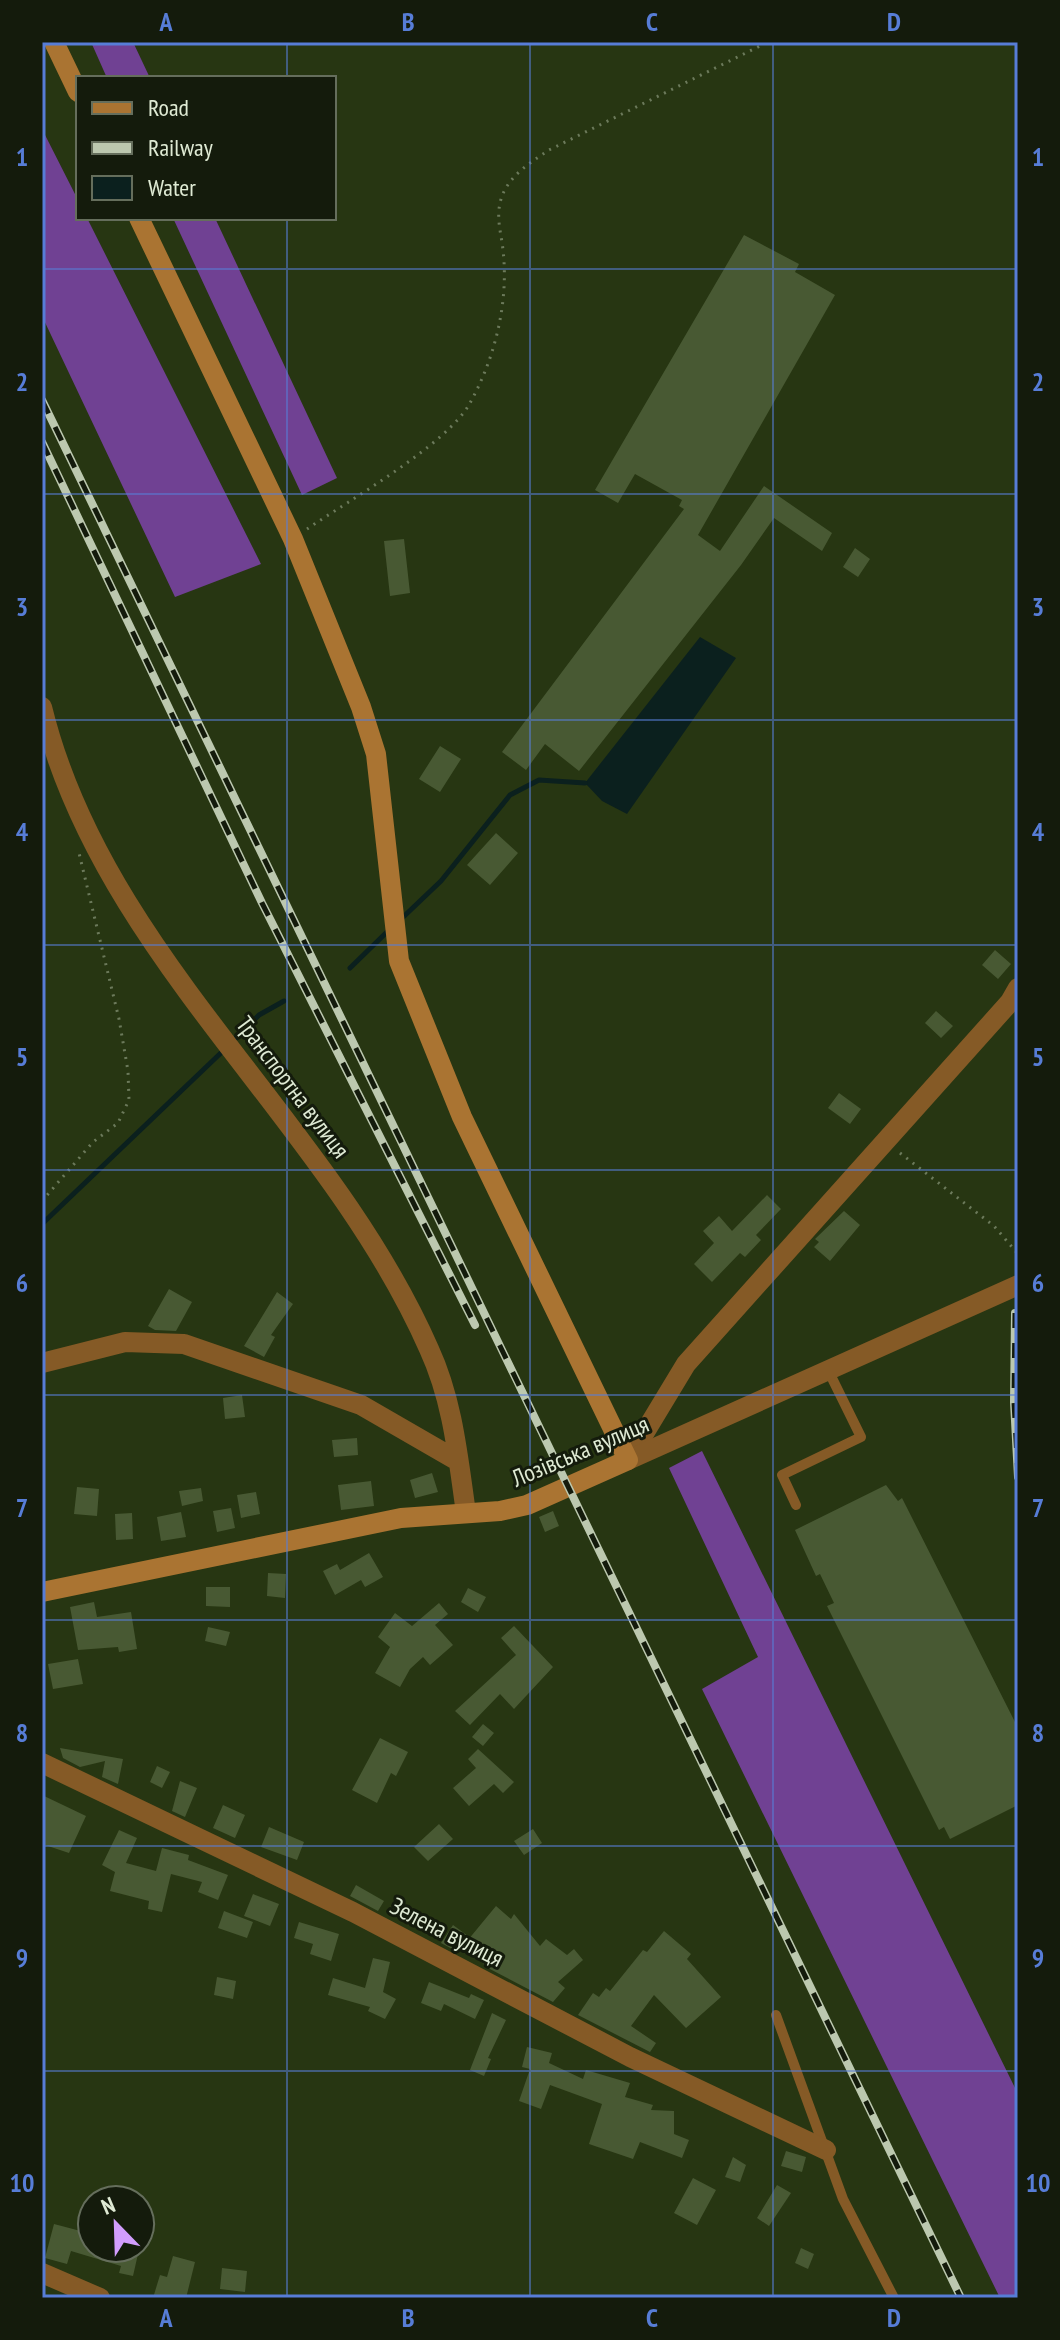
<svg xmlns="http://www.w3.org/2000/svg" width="1060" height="2340" font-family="'PT Sans Narrow',sans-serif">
  <rect width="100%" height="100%" fill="#273612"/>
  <path fill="#704193" d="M91 42H133L150 78H107Z
    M42 129 78 200V218H87L261 564 175 597 42 316Z
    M173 218H215L337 478 302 495Z
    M702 1451 1018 2094V2298H1000L702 1689 758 1657 669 1468Z"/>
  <path fill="#0b201e" d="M700 637 736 658 627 814 602 801 585 783Z"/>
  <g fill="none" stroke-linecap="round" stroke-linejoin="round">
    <path stroke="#0b201e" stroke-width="5" d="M399 921 441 881 510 795 539 780 585 783
      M350 968 389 930
      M232 1042 259 1015 284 1001
      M42 1224 225 1049"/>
  </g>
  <path fill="#485933" d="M744 235 799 264 795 272 835 295 698 535 720 551 764 486 832 533 822 551 774 518 741 565 579 771 545 744 526 770 502 752 684 509 679 506 682 500 635 474 618 503 595 490Z
    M404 539 410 593 390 596 384 541Z
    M855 548 870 559 858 577 843 567Z
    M440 746 461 759 440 792 419 779Z
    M496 833 518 853 490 885 467 865Z
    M995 950 1011 964 998 979 982 965Z
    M936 1011 953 1026 941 1038 925 1023Z
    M839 1093 861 1109 850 1124 828 1108Z
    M767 1195 781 1209 756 1235 761 1240 745 1257 740 1253 712 1282 694 1264 714 1243 703 1231 719 1216 732 1231Z
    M844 1211 860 1225 830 1261 814 1247 819 1242 815 1239Z
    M169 1289 192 1302 176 1331 155 1330 148 1326Z
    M277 1292 293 1304 271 1335 275 1337 264 1357 244 1346Z
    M242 1395 245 1417 225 1419 223 1398Z
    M357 1438 358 1455 334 1457 332 1440Z
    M432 1473 438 1492 415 1498 410 1480Z
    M371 1481 374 1506 341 1510 338 1485Z
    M886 1485 898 1501 902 1498 1018 1728V1805L950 1839 944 1827 939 1830 827 1606 834 1603 820 1574 816 1576 795 1530Z
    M77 1487 99 1489 97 1516 74 1514Z
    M201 1488 203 1501 182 1506 179 1491Z
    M256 1492 260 1514 241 1518 237 1495Z
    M231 1508 235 1528 217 1532 213 1511Z
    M553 1511 559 1526 545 1532 539 1517Z
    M181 1512 186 1537 161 1541 157 1517Z
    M132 1513 133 1539 116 1540 115 1514Z
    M369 1553 383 1577 365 1587 361 1580 335 1595 323 1571 337 1564 340 1570Z
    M268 1573 286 1574 285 1598 267 1596Z
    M206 1587H230V1607L206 1606Z
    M468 1588 486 1597 478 1612 461 1602Z
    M94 1602 97 1617 131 1612 137 1649 119 1652 118 1647 78 1650 70 1607Z
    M439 1603 448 1614 435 1625 453 1645 430 1665 423 1657 410 1669 400 1687 375 1673 390 1647 378 1637 395 1613 412 1626Z
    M514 1626 553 1667 514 1709 500 1694 470 1725 455 1711 516 1655 501 1638Z
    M208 1627 230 1632 226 1646 205 1641Z
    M78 1659 83 1684 53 1689 48 1664Z
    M483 1724 494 1733 483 1746 472 1737Z
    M380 1738 408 1752 396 1776 391 1773 377 1803 352 1790Z
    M60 1748 123 1759 118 1784 102 1777 105 1761 80 1767 63 1758Z
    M478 1749 514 1782 503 1793 494 1784 469 1806 453 1788 476 1768 468 1759Z
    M157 1766 170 1772 162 1788 150 1782Z
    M180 1781 197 1788 185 1817 172 1811Z
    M42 1795 86 1816 69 1853 42 1844Z
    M223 1805 245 1815 235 1838 213 1828Z
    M439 1824 453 1839 428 1861 414 1847Z
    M269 1827 304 1842 297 1860 261 1847Z
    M533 1829 542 1843 524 1855 514 1841Z
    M119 1830 137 1838 126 1863 156 1871 162 1848 189 1855 188 1860 228 1875 218 1900 198 1892 202 1882 171 1874 162 1912 148 1909 149 1901 110 1891 115 1872 102 1865Z
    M356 1885 384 1901 378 1911 350 1896Z
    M253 1894 279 1904 270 1926 244 1916Z
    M496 1906 511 1919 514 1914 540 1946 546 1939 567 1955 574 1949 583 1960 558 1982 565 1988 553 2002 488 1968 463 1946Z
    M224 1911 253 1922 247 1938 218 1928Z
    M299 1922 339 1934 331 1961 310 1954 313 1944 294 1938Z
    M453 1925 468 1936 456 1951 441 1943Z
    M664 1931 691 1954 687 1959 721 1997 686 2028 654 1995 631 2026 656 2043 650 2052 578 2015 593 1993 599 1997 606 1988 610 1991 643 1950 647 1952Z
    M373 1958 390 1962 383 1992 396 1999 385 2019 368 2011 370 2007 328 1995 333 1978 365 1988Z
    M217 1977 236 1981 233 1999 214 1995Z
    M429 1982 469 1998 471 1994 484 2000 475 2019 444 2004 441 2011 421 2003Z
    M492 2013 506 2020 488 2058 491 2059 484 2076 470 2070Z
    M527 2047 552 2053 549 2063 583 2079 586 2070 630 2083 625 2097 653 2105 651 2110 674 2111V2134L689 2140 682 2158 640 2142 633 2159 589 2144 602 2104 550 2085 541 2109 519 2101 530 2069 522 2067Z
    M786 2151 806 2157 802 2172 781 2166Z
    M733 2157 746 2165 740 2182 725 2177Z
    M693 2178 716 2190 697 2225 674 2213Z
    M777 2185 791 2193 769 2226 757 2218Z
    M54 2224 92 2234V2248L138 2254 133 2276 119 2273 121 2266 71 2251 67 2264 45 2258Z
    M801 2248 814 2254 808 2269 795 2263Z
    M173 2256 195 2262 186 2298H153L160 2275 167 2277Z
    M222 2268 247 2271 245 2292 220 2289Z"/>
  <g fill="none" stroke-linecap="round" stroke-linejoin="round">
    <path stroke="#6c7a5b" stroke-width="3" stroke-dasharray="2 6" stroke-linecap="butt" d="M307 529C348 501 448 444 470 403 495 358 509 302 503 250 501 231 495 216 502 196 510 175 531 162 549 150L768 42
      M900 1153 994 1226 1018 1254
      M42 1201 93 1142 118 1123 129 1100 128 1071 119 1019 79 853"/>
    <path stroke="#855a26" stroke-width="10" d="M796 1505 782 1475 861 1437 828 1370
      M776 2015 843 2199 894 2298"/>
    <path stroke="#855a26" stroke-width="20" d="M42 707C103 957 328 1119 429 1349 453 1401 458 1457 466 1513
      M42 1363 125 1342 184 1344 361 1405 458 1461
      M628 1460 686 1364 1010 1002 1018 988
      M42 1763 353 1912 630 2057 826 2150
      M42 2273 100 2298"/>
    <path stroke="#855a26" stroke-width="20" d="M628 1460 1018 1285"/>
    <path stroke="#aa7432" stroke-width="20" d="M54 42 78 92
      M42 1592 401 1518 500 1511 527 1505 628 1460 462 1117 399 961 376 754 361 707 293 539 139 218"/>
    <g stroke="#bcc8af" stroke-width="8">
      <path id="rail" d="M42 400 961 2298
        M42 442 262 903 475 1325
        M1015 1313 1014 1402 1018 1477"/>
    </g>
    <use href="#rail" stroke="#141b0c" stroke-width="5" stroke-dasharray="15" stroke-linecap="butt"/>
  </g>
  <path fill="none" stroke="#577dd7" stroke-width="2" stroke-opacity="0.55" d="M287 42V78M530 42V2298M773 42V2298M287 218V2298M42 269H1018M42 494H1018M42 720H1018M42 945H1018M42 1170H1018M42 1395H1018M42 1620H1018M42 1846H1018M42 2071H1018"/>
  <g text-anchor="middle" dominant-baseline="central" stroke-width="6" stroke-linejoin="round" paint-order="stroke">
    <g font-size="24" fill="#dfead4" stroke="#141b0c">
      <text transform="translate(293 1087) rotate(53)">Транспортна вулиця</text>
      <text transform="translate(580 1451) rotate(-23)">Лозівська вулиця</text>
      <text transform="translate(447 1932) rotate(27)">Зелена вулиця</text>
    </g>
  </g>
  <rect width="1060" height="2340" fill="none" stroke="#141b0c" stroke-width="88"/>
  <rect x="76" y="76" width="260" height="144" fill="#141b0c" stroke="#656e5c" stroke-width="2"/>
  <rect x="92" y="102" width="40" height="12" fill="#aa7432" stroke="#656e5c" stroke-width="2"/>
  <text x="148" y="116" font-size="24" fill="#dfead4">Road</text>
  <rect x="92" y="142" width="40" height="12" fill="#bcc8af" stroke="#656e5c" stroke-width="2"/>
  <text x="148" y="156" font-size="24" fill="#dfead4">Railway</text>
  <rect x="92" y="176" width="40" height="24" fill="#0b201e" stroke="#656e5c" stroke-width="2"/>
  <text x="148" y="196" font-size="24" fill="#dfead4">Water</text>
  <g transform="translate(116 2224) rotate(337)"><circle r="38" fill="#141b0c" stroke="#656e5c" stroke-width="2"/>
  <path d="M0-6L14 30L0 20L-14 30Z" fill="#d29dfd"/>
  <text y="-12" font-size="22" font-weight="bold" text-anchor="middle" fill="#dfead4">N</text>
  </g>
  <rect x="44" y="44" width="972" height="2252" fill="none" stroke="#577dd7" stroke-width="3"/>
  <g font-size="26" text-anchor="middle" font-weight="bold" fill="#577dd7">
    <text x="166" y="31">A</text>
    <text x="408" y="31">B</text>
    <text x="652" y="31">C</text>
    <text x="894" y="31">D</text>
    <text x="22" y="166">1</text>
    <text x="1038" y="166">1</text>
    <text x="22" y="391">2</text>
    <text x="1038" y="391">2</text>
    <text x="22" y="616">3</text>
    <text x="1038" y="616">3</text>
    <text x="22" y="841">4</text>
    <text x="1038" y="841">4</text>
    <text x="22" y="1066">5</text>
    <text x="1038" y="1066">5</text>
    <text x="22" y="1292">6</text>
    <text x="1038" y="1292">6</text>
    <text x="22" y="1517">7</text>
    <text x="1038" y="1517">7</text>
    <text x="22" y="1742">8</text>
    <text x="1038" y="1742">8</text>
    <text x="22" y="1967">9</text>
    <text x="1038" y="1967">9</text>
    <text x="22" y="2192">10</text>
    <text x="1038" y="2192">10</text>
    <text x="166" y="2327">A</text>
    <text x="408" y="2327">B</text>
    <text x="652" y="2327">C</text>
    <text x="894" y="2327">D</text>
  </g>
</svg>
